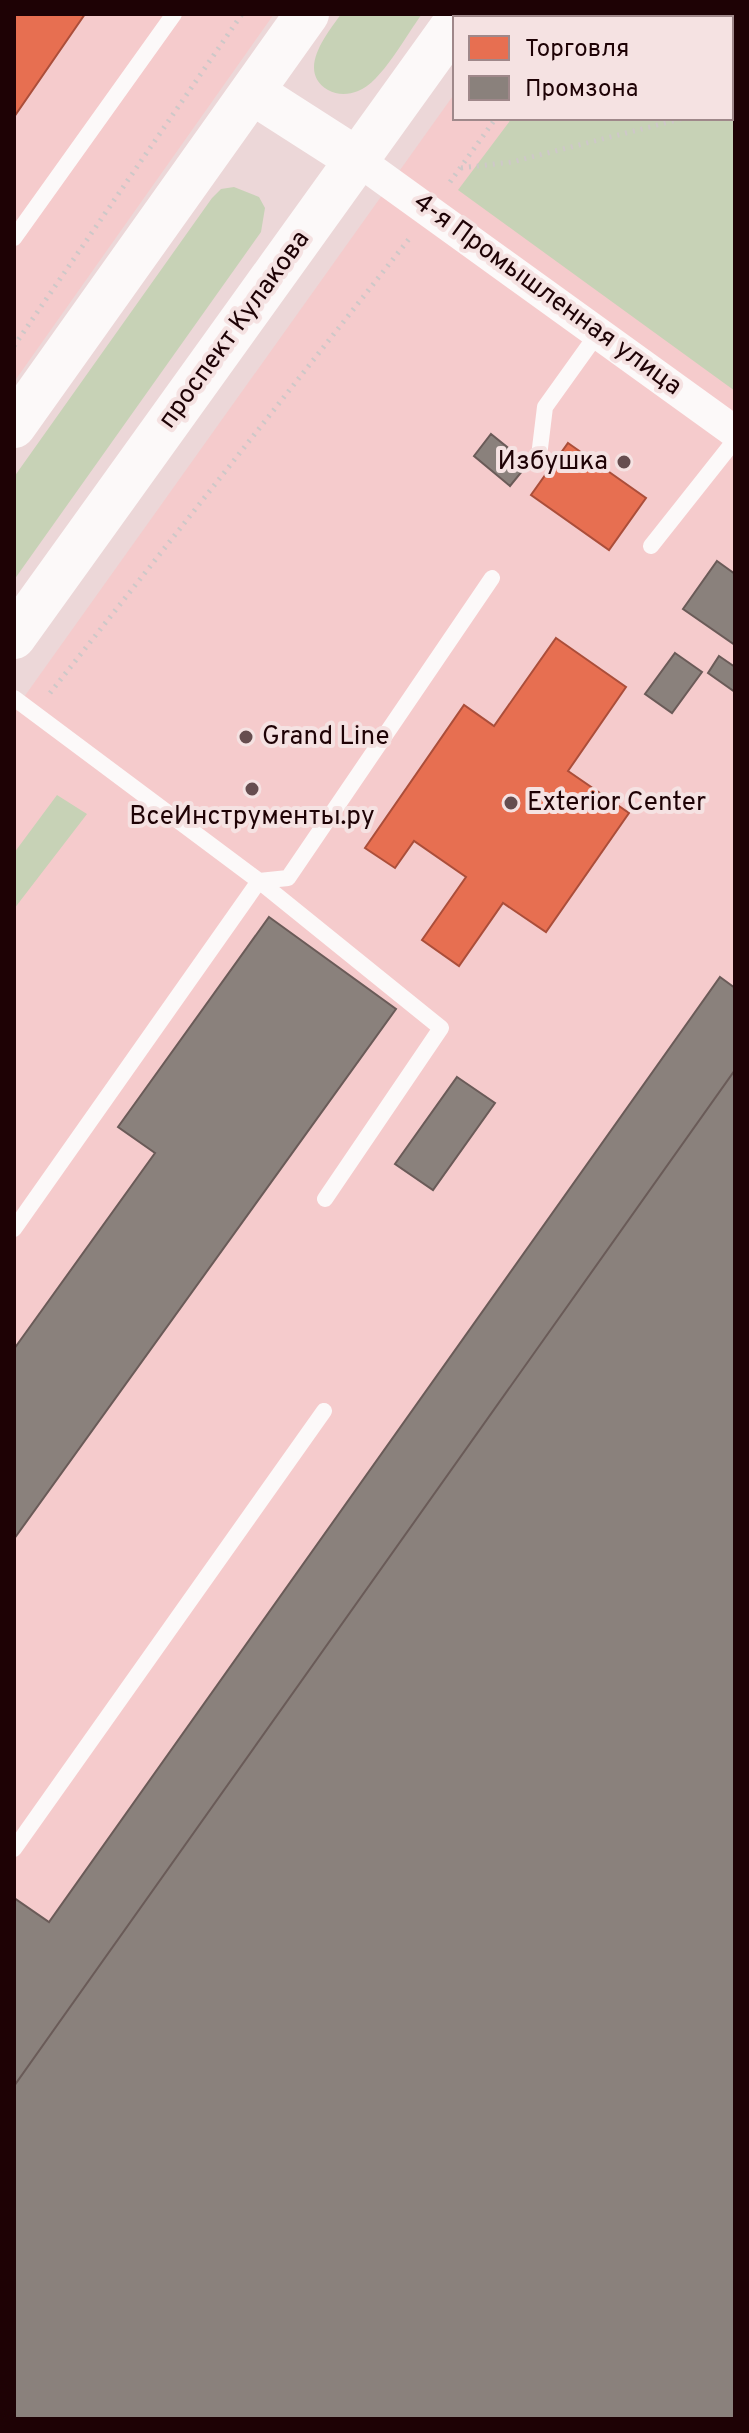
<svg xmlns="http://www.w3.org/2000/svg" width="749" height="2433" font-family="Overpass,sans-serif">
  <rect width="100%" height="100%" fill="#ecd7d8"/>
  <path fill="#f5cbcc" d="M14 14H274L14 382Z
    M512 14H735V2419H14V711L455 93V118H731V18H509Z"/>
  <path fill="#c7d2b6" d="M341 14H422C407 34 381 83 358 91 348 95 337 95 328 90 296 71 327 34 341 14Z
    M541 14H735V391L458 190 512 118H731V18H538Z
    M234 187 259 197 265 208 261 232 14 580V477L212 198 221 189Z
    M57 795 87 814 14 909V853Z"/>
  <path fill="#e76f51" stroke="#ab4e3a" stroke-width="2" d="M14 14H85L14 117Z
    M568 443 646 498 609 550 531 495Z
    M556 638 626 687 568 771 629 813 546 932 503 903 459 966 422 940 466 877 414 841 395 868 365 848 464 705 494 726Z"/>
  <path fill="#8a817c" stroke="#6a5b58" stroke-width="2" d="M491 434 528 464 510 486 474 456Z
    M717 561 735 574V645L683 609Z
    M675 653 702 672 672 713 645 694Z
    M719 656 735 667V692L708 673Z
    M269 917 396 1009 14 1539V1349L155 1153 118 1127Z
    M720 977 735 988V1070L14 2086V1898L49 1922Z
    M735 1070V2419H14V2086Z
    M457 1077 495 1103 433 1190 395 1164Z"/>
  <g fill="none" stroke-linecap="round" stroke-linejoin="round">
    <path stroke="#cec8c8" stroke-width="5" stroke-dasharray="2 6" stroke-linecap="butt" d="M569 18 571 14
      M731 106 735 104
      M461 168 512 162 685 118
      M450 182 496 118
      M14 346 242 14
      M50 693 409 239"/>
    <path stroke="#fcf9f9" stroke-width="16" d="M14 238 174 14
      M540 448 545 407 598 333
      M651 546 735 440
      M14 698 259 881 441 1028 325 1199
      M14 1229 259 881 288 878 492 578
      M14 1849 324 1411"/>
    <path stroke="#fcf9f9" stroke-width="32" d="M358 160 735 432"/>
    <path stroke="#fcf9f9" stroke-width="44" d="M252 92 358 160
      M14 426 307 14
      M14 637 455 23"/>
  </g>
  <g fill="#664d4f" stroke="#f5e2e2" stroke-width="3">
    <circle cx="624" cy="462" r="8"/>
    <circle cx="246" cy="737" r="8"/>
    <circle cx="252" cy="789" r="8"/>
    <circle cx="511" cy="803" r="8"/>
  </g>
  <g text-anchor="middle" dominant-baseline="central" stroke-width="8" stroke-linejoin="round" paint-order="stroke">
    <g font-size="26" fill="#1e0205" stroke="#f5e2e2">
      <text transform="translate(547 295) rotate(36)">4-я Промышленная улица</text>
      <text transform="translate(235 330) rotate(-54)">проспект Кулакова</text>
    </g>
    <g font-size="26" fill="#1e0205" stroke="#f5e2e2" text-anchor="start">
      <text x="608" y="462" text-anchor="end">Избушка</text>
      <text x="262" y="737">Grand Line</text>
      <text x="527" y="803">Exterior Center</text>
      <text x="252" y="817" text-anchor="middle">ВсеИнструменты.ру</text>
    </g>
  </g>
  <rect width="749" height="2433" fill="none" stroke="#1e0205" stroke-width="32"/>
  <rect x="453" y="16" width="280" height="104" fill="#f5e2e2" stroke="#9f888a" stroke-width="2"/>
  <rect x="469" y="36" width="40" height="24" fill="#e76f51" stroke="#9f888a" stroke-width="2"/>
  <text x="525" y="56" font-size="24" fill="#1e0205">Торговля</text>
  <rect x="469" y="76" width="40" height="24" fill="#8a817c" stroke="#9f888a" stroke-width="2"/>
  <text x="525" y="96" font-size="24" fill="#1e0205">Промзона</text>
</svg>
